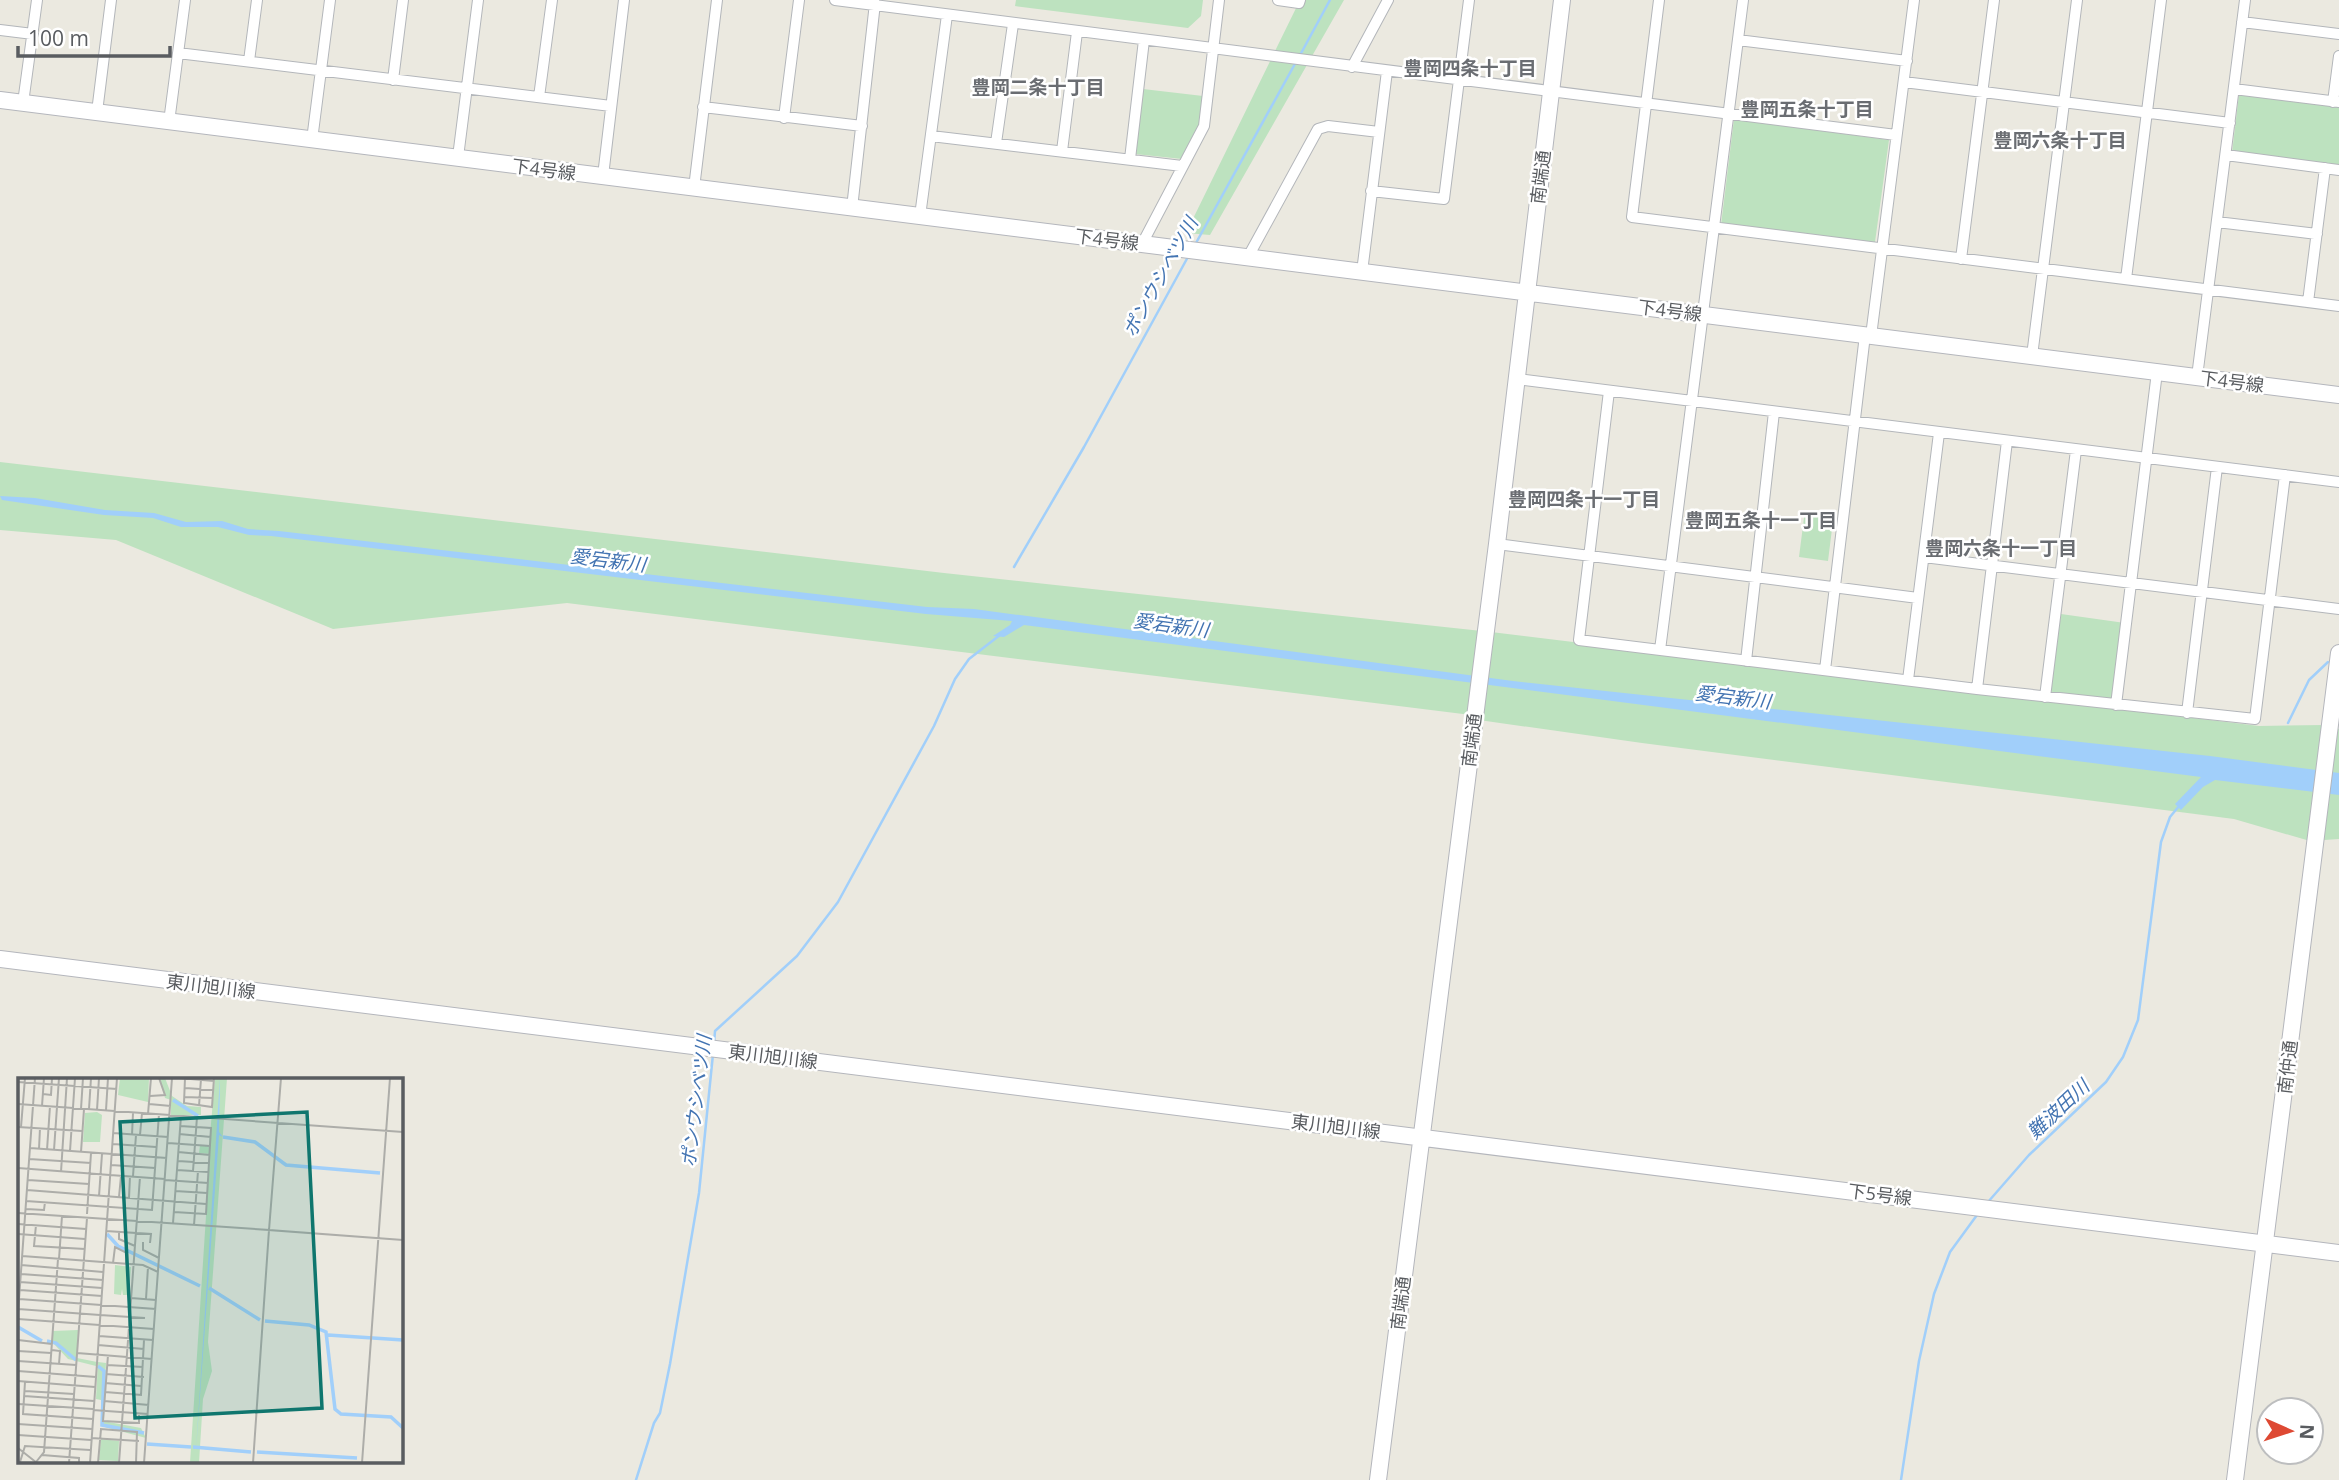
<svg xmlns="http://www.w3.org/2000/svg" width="2339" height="1480" font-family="'Open Sans','Noto Sans JP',sans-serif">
  <rect width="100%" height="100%" fill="#ebe9e0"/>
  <path fill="#bde2bf" d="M1016 0H1203L1201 16 1188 28 1015 6Z
    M1300 0H1344L1210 235 1186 233Z
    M1143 89 1203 96 1201 123 1182 159 1135 154Z
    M2239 94 2339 107V166L2232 153Z
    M1734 119 1889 140 1875 242 1721 225Z
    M0 462 944 573 1491 632 2259 726 2324 725 2339 729V839L2310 841 2234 819 1642 743 1479 720 1471 715 567 603 333 629 116 540 0 530Z
    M1805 510 1834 513 1828 561 1799 557Z
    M2061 614 2125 623 2116 699 2052 694 2051 689Z"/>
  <path fill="#a1cffa" d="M0 496 35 498 105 510 154 513 186 522 222 521 248 529 279 531 927 607 974 609 1513 681 2210 756 2339 773V795L2215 780 2203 787 2181 810 2175 804 2201 777 1024 625 1004 637 993 636 1010 625 1012 621 926 614 271 536 249 535 218 527H181L153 518 104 515 2 500Z"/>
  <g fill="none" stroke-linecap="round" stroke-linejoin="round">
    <path stroke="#a1cffa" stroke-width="2.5" d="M1299 57 1330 0
      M1196 243 1296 62
      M1014 567 1084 447 1189 255
      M2288 723 2309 680 2328 662
      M714 1044 715 1031 797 956 838 902 934 726 955 679 969 659 1000 635
      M1988 1202 2029 1155 2106 1082 2123 1057 2138 1020 2161 842 2170 817 2179 806
      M636 1480 654 1423 660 1413 670 1364 699 1193 713 1054
      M1901 1480 1919 1361 1934 1294 1950 1252 1977 1215"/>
    <g stroke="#b3b6ba" stroke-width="12">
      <path id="street" d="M835 0 1896 135
        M1278 0 1299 3 1300 0
        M1659 0 1632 217 2339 306
        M2242 22 2339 34
        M0 30 33 34
        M1738 40 1907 61
        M178 53 611 106
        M249 61 257 0
        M1352 67 1388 0
        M393 80 403 0
        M1904 82 2230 123
        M2234 89 2339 102
        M539 97 552 0
        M2333 102 2339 56
        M23 103 37 0
        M703 107 862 126
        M97 112 111 0
        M784 118 799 0
        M169 122 185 0
        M931 136 1182 166
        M312 140 330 0
        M996 143 1013 24
        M1062 151 1077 32
        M2226 155 2339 170
        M458 157 478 0
        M1130 159 1144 40
        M603 176 624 0
        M694 188 717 0
        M1371 191 1444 199 1469 0
        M852 208 875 3
        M920 216 947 15
        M2217 222 2317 234
        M1142 244 1204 126 1219 0
        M1248 257 1318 129 1328 126 1379 132
        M1961 259 1994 0
        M1362 272 1387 71
        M2126 279 2161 0
        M2308 302 2325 168
        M1871 336 1914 0
        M2032 356 2077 0
        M2197 377 2245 0
        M1517 379 2339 482
        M1609 391 1579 640 1977 689 2255 719 2285 475
        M1497 544 1918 598
        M1924 557 2339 609
        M1660 650 1743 0
        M1746 661 1774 412
        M1825 670 1865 335
        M1908 680 1939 433
        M1977 689 2007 441
        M2045 697 2076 450
        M2116 705 2157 372
        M2187 713 2217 467"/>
    </g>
    <g stroke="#b4b6bc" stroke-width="18">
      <path id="secondary" d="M0 100 2339 395
        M0 959 2339 1253
        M1378 1480 1497 544 1562 0
        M2235 1480 2339 653"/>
    </g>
    <use href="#street" stroke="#fff" stroke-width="10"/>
    <use href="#secondary" stroke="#fff" stroke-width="16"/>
  </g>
  <g text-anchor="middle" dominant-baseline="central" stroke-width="5" stroke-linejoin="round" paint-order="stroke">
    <g font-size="18" fill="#595c60" stroke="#fff">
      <text transform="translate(544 169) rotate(7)">下4号線</text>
      <text transform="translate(1540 177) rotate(-83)">南端通</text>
      <text transform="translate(1107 239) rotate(7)">下4号線</text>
      <text transform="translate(1670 310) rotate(7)">下4号線</text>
      <text transform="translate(2232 381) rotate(7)">下4号線</text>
      <text transform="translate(1471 740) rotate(-83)">南端通</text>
      <text transform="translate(211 986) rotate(7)">東川旭川線</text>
      <text transform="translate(773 1056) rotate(7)">東川旭川線</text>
      <text transform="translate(2287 1067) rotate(-83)">南仲通</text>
      <text transform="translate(1336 1126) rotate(7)">東川旭川線</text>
      <text transform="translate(1880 1194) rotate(7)">下5号線</text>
      <text transform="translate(1400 1303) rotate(-83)">南端通</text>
    </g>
    <g font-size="19" font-weight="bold" fill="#6a6d72" stroke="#fff">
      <text x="1470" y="68">豊岡四条十丁目</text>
      <text x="1038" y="87">豊岡二条十丁目</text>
      <text x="1807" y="109">豊岡五条十丁目</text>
      <text x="2060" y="140">豊岡六条十丁目</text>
      <text x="1584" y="499">豊岡四条十一丁目</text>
      <text x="1761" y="520">豊岡五条十一丁目</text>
      <text x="2001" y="548">豊岡六条十一丁目</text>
    </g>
    <g font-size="19" font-style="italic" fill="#4374b2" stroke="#fff">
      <text transform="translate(1160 277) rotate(-61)">ポンウシベツ川</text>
      <text transform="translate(608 560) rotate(7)">愛宕新川</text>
      <text transform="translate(1171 625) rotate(8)">愛宕新川</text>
      <text transform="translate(1733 697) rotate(7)">愛宕新川</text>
      <text transform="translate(696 1101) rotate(-83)">ポンウシベツ川</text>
      <text transform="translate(2058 1109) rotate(-43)">難波田川</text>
    </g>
  </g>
  <g transform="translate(18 1078)">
    <rect width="385" height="385" fill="#ebe9e0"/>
    <path d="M102 0H131L130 24 100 17ZM141 0H147L154 18 169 28 183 29V37H153V22L147 20ZM197 0H209L190 264 194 293 185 321 181 385H172L192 76 181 75 182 67 191 68ZM79 34 84 37 82 64H65L67 35ZM97 187 113 189 111 217H105L104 211 103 217 96 216ZM60 252 59 280 79 284 78 288 50 281 35 265V253ZM80 284 88 285 85 343 123 350 128 360 83 348V322L78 321ZM83 361 101 363 100 383 81 382Z" fill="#bde2bf"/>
    <path d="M202 0 201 54 205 59 201 57 178 372Z" fill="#a1cffa"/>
    <path fill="none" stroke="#a1cffa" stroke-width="3.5" d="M155 22 180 38M205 59 237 64 268 87 362 95M89 156 100 168 182 208M191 210 242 242M247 243 291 247 308 254 317 331 323 336 373 339 385 350M0 249 24 263M310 257 385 262M29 263 38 265 58 282M80 288 86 293 84 347 126 355M129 366 173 369M175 369 233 374M239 374 339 380"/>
    <path fill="none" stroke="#adada9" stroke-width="2" d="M161 0 196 3M167 0 166 25 194 29 196 0M263 0 251 152 385 162M0 4 99 11M167 10 196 12M25 16 33 17 34 0M132 18 147 17 141 0M166 19 195 20M0 26 385 54M131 26 153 28M24 28 26 0M181 28 183 1M63 31 65 0M71 31 73 0M79 32 81 0M88 32 90 0M130 36 133 0M0 49 64 53M3 49 7 0M95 55 150 59M161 56 193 59M114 57 115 35M122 57 124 35M150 65 192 68M95 66 138 69M12 70 149 80M21 71 22 50M29 72 32 28M36 72 41 0M52 73 57 0M63 74 66 31M160 74 192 77M11 81 73 85M160 83 191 85M93 87 137 90M0 90 92 97M159 92 190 94M175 93 179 39M43 94 49 0M92 97 147 101M115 98 118 57M10 102 71 106M147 102 190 105M9 112 188 126M157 113 189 115M81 118 84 76M101 119 103 98M111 120 112 98M8 123 134 132 141 36M8 131 26 132 27 124M156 134 188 136 193 50 162 48M0 135 251 152 235 385M69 136 73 75M155 145 163 38M0 146 68 151M18 147 16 168 67 171M176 147 180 93M88 153 133 156 132 165M101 153V161L117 168M0 156 67 161M125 164V172L141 180M4 178 125 187 140 194M41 181 44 138M95 185 97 169 109 175 108 186M3 187 85 194M3 196 85 202M2 204 84 210M2 212 84 218M113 220 138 222M1 221 138 231M128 221 130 189M0 231 82 237M0 235 17 0M82 237 127 240M0 241 136 251M81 258 135 262M0 262 34 266M80 267 126 271M34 272 42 273 41 286M0 273 33 275M59 275 134 281M90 277 85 343 121 345V335M0 283 58 287M89 287 125 289M0 293 78 299M88 296 126 299M0 303 77 309M7 304 5 336 75 341M87 305 123 308M7 313 56 316M87 314 124 317M123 317 126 262M6 318 76 323M86 323 131 327M0 326 75 331M75 332 130 336M0 346 74 351M0 357 73 362M73 360 121 363M0 370 19 385M24 377 61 380V385M2 384 7 368 72 372M18 384 26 374 40 181M51 385 69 140M72 385 99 0M80 385 83 351 119 354 118 385M101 385 122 99M126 385 154 0M344 385 372 0"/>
    <path fill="#0f766e" fill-opacity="0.15" stroke="#0f766e" stroke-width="3.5" d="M289 34 304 330 117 340 102 44Z"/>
    <rect width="385" height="385" fill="none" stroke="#595c60" stroke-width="3.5"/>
  </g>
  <g transform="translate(2290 1431) rotate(93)"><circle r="33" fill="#ffffff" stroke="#bdbebf" stroke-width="2"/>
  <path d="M0-5L12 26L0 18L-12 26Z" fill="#de4933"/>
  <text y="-10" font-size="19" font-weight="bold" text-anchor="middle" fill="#595c60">N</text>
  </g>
  <path d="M18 46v10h152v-10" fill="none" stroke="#595c60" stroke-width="3.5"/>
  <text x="28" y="46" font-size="21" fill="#595c60" stroke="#ffffff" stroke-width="5" paint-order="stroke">100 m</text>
</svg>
